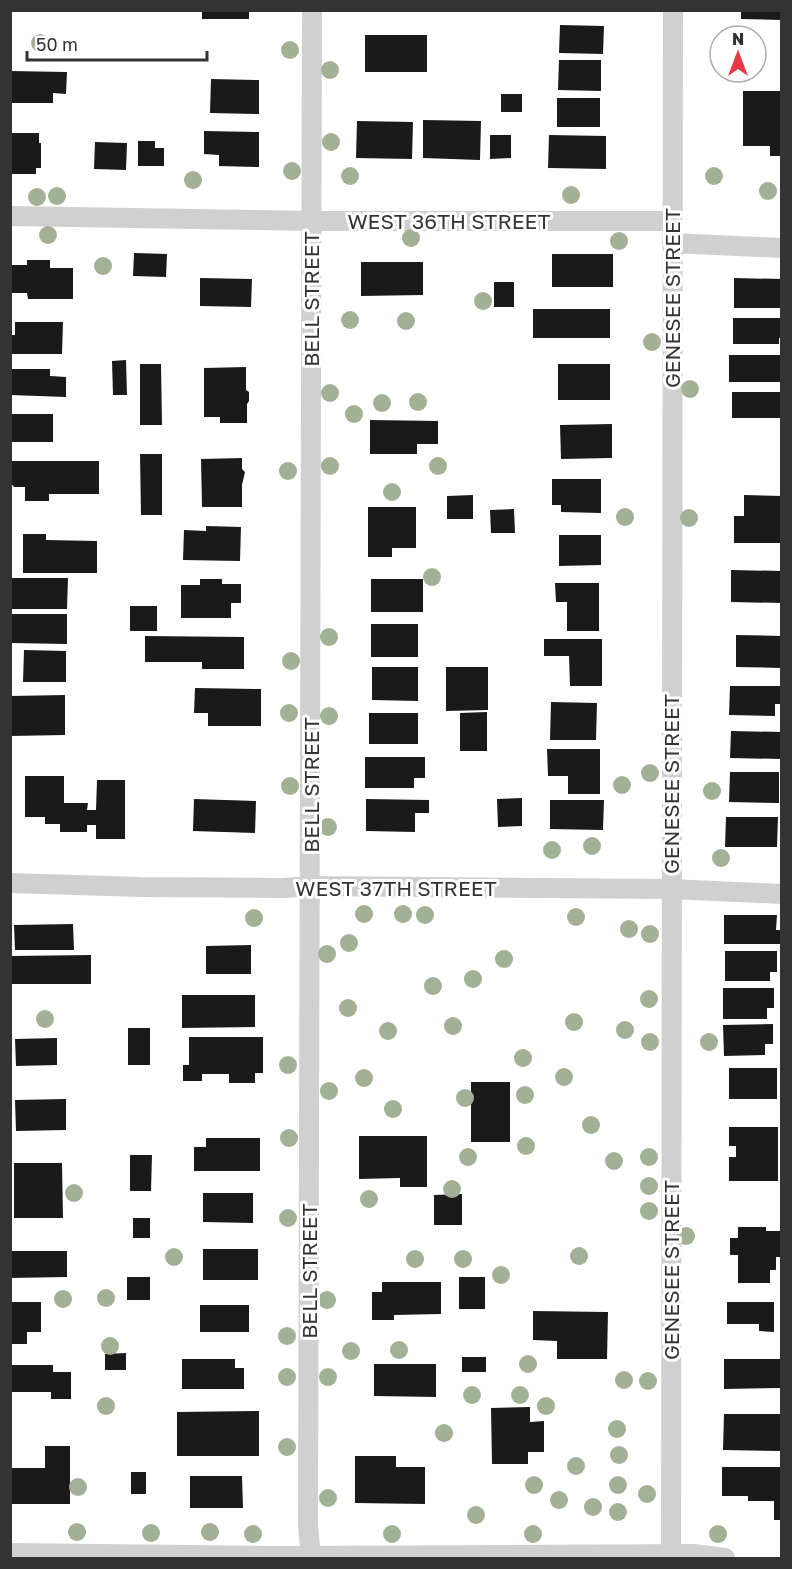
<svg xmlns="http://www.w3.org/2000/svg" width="792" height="1569" font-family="'Golos Text',sans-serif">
  <rect width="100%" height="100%" fill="#fff"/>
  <path fill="#1a1a1a" d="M202 10H249V19H202Z
    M741 10H782V20L741 19Z
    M560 25 604 26 603 54 559 53Z
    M365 35H427V72H365Z
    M559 60H601V91L558 90Z
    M10 71 67 72 66 94 53 93V103H11Z
    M211 79 259 80V114L210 113Z
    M743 91H782V156H770V146H743Z
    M501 94H522V112H501Z
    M557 98H600V127H557Z
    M423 120 481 121 480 160 423 158Z
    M357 121 413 122 412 159 356 158Z
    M204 131 259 132V167L219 166V155L204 154Z
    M10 133H39V143H41V168H36V174H11Z
    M490 135H511V158L490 159Z
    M549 135 606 136V169L548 168Z
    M138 141H155V148H164V166H138Z
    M95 142 127 143 126 170 94 169Z
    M134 253 167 254 166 277 133 276Z
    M552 254H613V287H552Z
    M27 260H50V268H73V299H28L27 293H10V265H27Z
    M361 262H423V295L361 296Z
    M200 278 252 279 251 307 200 306Z
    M734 278 782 279V308H734Z
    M494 282H514V307H494Z
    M533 309H610V338H533Z
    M733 318H782V338H779V344H733Z
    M15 322H63L62 354H10V335H15Z
    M729 355H782V382H729Z
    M126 360 127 395H113L112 361Z
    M140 364H161L162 425H140Z
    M558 364H610V400H558Z
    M246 367V390L249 392V401L247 404V423H220V417H204V368Z
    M10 369H50V376L66 377V397L10 395Z
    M732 392H782V418H732Z
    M10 414H53V442H10Z
    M370 420 438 421V444H417V454H370Z
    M612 424V458L561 459 560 425Z
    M140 454H162V515H141Z
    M242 458V469L245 472 242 485V507H202L201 459Z
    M10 461H99V494H49V501H25V487H14L10 482Z
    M552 479H601V513L561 512V505H552Z
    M473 495V519H447V496Z
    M744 495 782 496 780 543H734V516H744Z
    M368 507H416V548H392V557H368Z
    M514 509 515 533H491L490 510Z
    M206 526 241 527 240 561 183 560 184 530 206 531Z
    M23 534H46V540L97 541V573H23Z
    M559 535H601V565L559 566Z
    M731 570 782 571V603L731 602Z
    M10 578H68L67 609H10Z
    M200 579H222V584H241V603H231V618H181V585H200Z
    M371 579H423V612H371Z
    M555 583H599V631H567V602H556Z
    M130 606H157V631H130Z
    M10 614H67V644L10 643Z
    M371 624H418V657H371Z
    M736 635 782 636V668L736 667Z
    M145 636 244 637V669H202V662H145Z
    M544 639H602V686H570L569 656H544Z
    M24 650 66 651V682H23Z
    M372 667H418V701L372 700Z
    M446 667H488V710L446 711Z
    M730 686H782V704H775V716L729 715Z
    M195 688 261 689V726H208V713H194Z
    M65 695V735L10 736V696Z
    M551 702 597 703 596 740H550Z
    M487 712V751H460V713Z
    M369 713H418V744H369Z
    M731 731 782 732V759L730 758Z
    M547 749H600V794H568V776H548Z
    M365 757H425V778H414V788H365Z
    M730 772H779V803L729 802Z
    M25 776H64V803H88L87 810H96L97 780H125V839H96V825H87V832H60V824H45V817H25Z
    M522 798V826L498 827 497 799Z
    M194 799 256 801 255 833 193 831Z
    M366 799 429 800V813H415V832L366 831Z
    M550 800H604L603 830 550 829Z
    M726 817H778L777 847H725Z
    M724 915H777L776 930H782V944H724Z
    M73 924 74 950H15L14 925Z
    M251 945V974H206V946Z
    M725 951H777V972H770V981H725Z
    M91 955V984H12V956Z
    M723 988H774V1008H767V1019H723Z
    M182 995H255V1027L182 1028Z
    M773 1024V1044H765V1055L724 1056 723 1025Z
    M128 1028H150V1065H128Z
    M189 1037H263V1073H255V1083H229V1074H202V1081H183V1065H189Z
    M57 1038V1065L16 1066 15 1039Z
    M729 1068H777V1099H729Z
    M471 1082H510V1142H471Z
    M66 1099V1130L16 1131 15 1100Z
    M729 1127H778V1181H729V1157H736V1146H729Z
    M359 1136H427V1187H400V1178L359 1179Z
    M206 1138H260V1171H194V1147H206Z
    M130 1155H152L151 1191H130Z
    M14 1163H62L63 1218H14Z
    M203 1193H253V1223L203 1222Z
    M462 1194V1225H434V1195Z
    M133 1218H150V1238H133Z
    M738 1227H766V1231H782V1257H776V1270H770V1283H738V1255H730V1238H738Z
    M203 1249H258V1280H203Z
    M10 1251H67V1277L10 1278Z
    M127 1277H150V1300H127Z
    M459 1277H485V1309H459Z
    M382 1282H441V1314L394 1315V1320H372V1292H382Z
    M10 1302H41V1332H27V1344H10Z
    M727 1302H774V1332L759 1331V1324H727Z
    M200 1305H249V1332H200Z
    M533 1311 608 1312 607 1359H557V1341L533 1340Z
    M126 1353V1370H105V1354Z
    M462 1357H486V1372H462Z
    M182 1359H235V1368H244V1389H182Z
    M724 1359H782V1388L724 1389Z
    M374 1364H436V1397L374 1396Z
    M10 1365H53V1372H71V1399H51V1392H10Z
    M530 1407V1422L544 1421V1452H528V1464H492L491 1408Z
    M259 1411V1456H177V1412Z
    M724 1414H782L781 1451 723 1450Z
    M45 1446H70V1504H10V1468H45Z
    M355 1456H396V1467H425V1504L355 1503Z
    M722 1467H782V1520H774V1501H748V1496H722Z
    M131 1472H146V1494H131Z
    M190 1476H242L243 1508H190Z"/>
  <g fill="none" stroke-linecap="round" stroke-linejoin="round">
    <path stroke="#d0d0d0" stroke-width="20" d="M10 216 311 221H672
      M672 243 782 248
      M10 883 140 887 283 888 311 886 671 889 782 894
      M10 1553 281 1556 693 1554 725 1558
      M311 1558 308 1525 312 10
      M671 1558 673 10"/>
  </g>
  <g fill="#a2b095">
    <circle cx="40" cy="43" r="9"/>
    <circle cx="290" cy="50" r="9"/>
    <circle cx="330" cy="70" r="9"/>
    <circle cx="331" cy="142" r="9"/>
    <circle cx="292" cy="171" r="9"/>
    <circle cx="350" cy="176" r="9"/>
    <circle cx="714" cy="176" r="9"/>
    <circle cx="193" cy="180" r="9"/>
    <circle cx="768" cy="191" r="9"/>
    <circle cx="571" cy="195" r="9"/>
    <circle cx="57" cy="196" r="9"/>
    <circle cx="37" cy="197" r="9"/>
    <circle cx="48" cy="235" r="9"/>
    <circle cx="411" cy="238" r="9"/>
    <circle cx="619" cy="241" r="9"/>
    <circle cx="103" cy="266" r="9"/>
    <circle cx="483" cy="301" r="9"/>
    <circle cx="350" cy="320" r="9"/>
    <circle cx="406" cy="321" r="9"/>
    <circle cx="652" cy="342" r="9"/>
    <circle cx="690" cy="389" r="9"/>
    <circle cx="330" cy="393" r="9"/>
    <circle cx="418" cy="402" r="9"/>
    <circle cx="382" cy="403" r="9"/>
    <circle cx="354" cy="414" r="9"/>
    <circle cx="330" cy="466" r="9"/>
    <circle cx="438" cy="466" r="9"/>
    <circle cx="288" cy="471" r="9"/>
    <circle cx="392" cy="492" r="9"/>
    <circle cx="625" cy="517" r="9"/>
    <circle cx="689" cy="518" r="9"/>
    <circle cx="432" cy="577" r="9"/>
    <circle cx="329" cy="637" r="9"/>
    <circle cx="291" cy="661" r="9"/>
    <circle cx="289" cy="713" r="9"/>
    <circle cx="329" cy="716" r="9"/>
    <circle cx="650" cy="773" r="9"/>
    <circle cx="622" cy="785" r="9"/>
    <circle cx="290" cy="786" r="9"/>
    <circle cx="712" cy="791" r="9"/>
    <circle cx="328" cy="827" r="9"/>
    <circle cx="592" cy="846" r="9"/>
    <circle cx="552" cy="850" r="9"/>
    <circle cx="721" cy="858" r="9"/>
    <circle cx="364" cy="914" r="9"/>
    <circle cx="403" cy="914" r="9"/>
    <circle cx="425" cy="915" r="9"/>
    <circle cx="576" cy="917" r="9"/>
    <circle cx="254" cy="918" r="9"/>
    <circle cx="629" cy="929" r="9"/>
    <circle cx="650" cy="934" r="9"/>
    <circle cx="349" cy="943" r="9"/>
    <circle cx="327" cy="954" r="9"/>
    <circle cx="504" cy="959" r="9"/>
    <circle cx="473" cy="979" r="9"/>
    <circle cx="433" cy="986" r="9"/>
    <circle cx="649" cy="999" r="9"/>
    <circle cx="348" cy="1008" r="9"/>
    <circle cx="45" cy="1019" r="9"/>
    <circle cx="574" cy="1022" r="9"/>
    <circle cx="453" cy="1026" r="9"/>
    <circle cx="625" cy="1030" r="9"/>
    <circle cx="388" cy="1031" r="9"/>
    <circle cx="650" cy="1042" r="9"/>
    <circle cx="709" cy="1042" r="9"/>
    <circle cx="523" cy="1058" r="9"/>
    <circle cx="288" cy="1065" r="9"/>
    <circle cx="564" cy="1077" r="9"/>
    <circle cx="364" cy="1078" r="9"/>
    <circle cx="329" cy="1091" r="9"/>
    <circle cx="525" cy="1095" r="9"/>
    <circle cx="465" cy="1098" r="9"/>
    <circle cx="393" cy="1109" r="9"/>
    <circle cx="591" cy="1125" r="9"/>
    <circle cx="289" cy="1138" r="9"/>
    <circle cx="526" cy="1146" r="9"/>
    <circle cx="468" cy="1157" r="9"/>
    <circle cx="649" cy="1157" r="9"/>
    <circle cx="614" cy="1161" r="9"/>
    <circle cx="649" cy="1186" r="9"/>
    <circle cx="452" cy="1189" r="9"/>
    <circle cx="74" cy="1193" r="9"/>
    <circle cx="369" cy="1199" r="9"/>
    <circle cx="649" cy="1211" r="9"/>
    <circle cx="288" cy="1218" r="9"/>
    <circle cx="686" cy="1236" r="9"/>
    <circle cx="579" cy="1256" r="9"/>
    <circle cx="174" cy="1257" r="9"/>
    <circle cx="415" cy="1259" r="9"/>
    <circle cx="463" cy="1259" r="9"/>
    <circle cx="501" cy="1275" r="9"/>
    <circle cx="106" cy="1298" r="9"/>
    <circle cx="63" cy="1299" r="9"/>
    <circle cx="327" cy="1300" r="9"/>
    <circle cx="287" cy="1336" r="9"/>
    <circle cx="110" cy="1346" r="9"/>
    <circle cx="399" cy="1350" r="9"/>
    <circle cx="351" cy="1351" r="9"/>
    <circle cx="528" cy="1364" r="9"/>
    <circle cx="287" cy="1377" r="9"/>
    <circle cx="328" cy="1377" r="9"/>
    <circle cx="624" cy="1380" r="9"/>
    <circle cx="648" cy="1381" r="9"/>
    <circle cx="472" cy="1395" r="9"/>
    <circle cx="520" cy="1395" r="9"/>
    <circle cx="106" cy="1406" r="9"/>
    <circle cx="546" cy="1406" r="9"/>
    <circle cx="617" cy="1429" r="9"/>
    <circle cx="444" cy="1433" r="9"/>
    <circle cx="287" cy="1447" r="9"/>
    <circle cx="619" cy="1455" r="9"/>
    <circle cx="576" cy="1466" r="9"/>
    <circle cx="534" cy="1485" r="9"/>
    <circle cx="618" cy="1485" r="9"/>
    <circle cx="78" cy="1487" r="9"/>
    <circle cx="647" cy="1494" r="9"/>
    <circle cx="328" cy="1498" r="9"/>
    <circle cx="559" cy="1500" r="9"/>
    <circle cx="593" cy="1507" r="9"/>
    <circle cx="618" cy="1512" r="9"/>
    <circle cx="476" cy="1515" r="9"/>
    <circle cx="77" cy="1532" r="9"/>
    <circle cx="210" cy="1532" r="9"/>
    <circle cx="151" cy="1533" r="9"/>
    <circle cx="253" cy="1534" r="9"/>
    <circle cx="392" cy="1534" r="9"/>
    <circle cx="533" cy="1534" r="9"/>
    <circle cx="718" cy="1534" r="9"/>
  </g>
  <g text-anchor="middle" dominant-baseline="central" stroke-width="6" stroke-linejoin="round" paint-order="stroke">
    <g font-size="21" fill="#333" stroke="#fff">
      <text x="449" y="221">WEST 36TH STREET</text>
      <text transform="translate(672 298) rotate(-90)">GENESEE STREET</text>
      <text transform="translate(311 299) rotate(-90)">BELL STREET</text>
      <text transform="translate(671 784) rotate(-90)">GENESEE STREET</text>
      <text transform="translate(311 785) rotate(-90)">BELL STREET</text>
      <text x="396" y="888">WEST 37TH STREET</text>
      <text transform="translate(671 1270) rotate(-90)">GENESEE STREET</text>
      <text transform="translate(309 1271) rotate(-90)">BELL STREET</text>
    </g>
  </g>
  <rect width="792" height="1569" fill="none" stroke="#333333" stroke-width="24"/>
  <g transform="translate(738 54)"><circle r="28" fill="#ffffff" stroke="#adadad" stroke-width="1.5"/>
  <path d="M0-4.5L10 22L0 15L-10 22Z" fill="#e63946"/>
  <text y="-9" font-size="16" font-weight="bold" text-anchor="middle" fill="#333333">N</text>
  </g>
  <path d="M27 51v9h180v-9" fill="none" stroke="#333333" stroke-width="3"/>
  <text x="36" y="51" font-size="18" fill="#333333" stroke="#ffffff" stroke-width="4.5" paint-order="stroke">50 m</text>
</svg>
